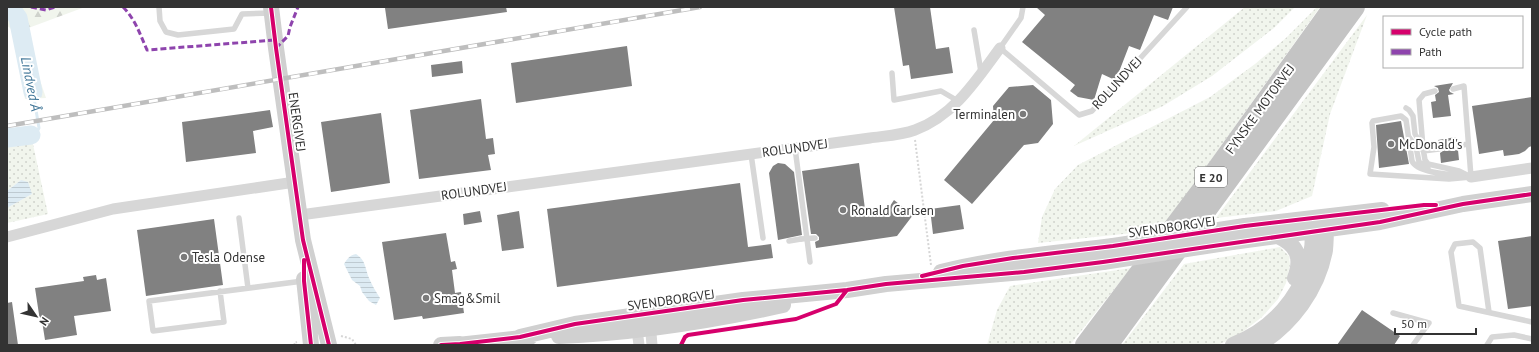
<svg xmlns="http://www.w3.org/2000/svg" width="1539" height="352" font-family="'PT Sans',sans-serif">
  <defs>
    <pattern id="grass-dots" width="8" height="8" patternUnits="userSpaceOnUse"><rect width="8" height="8" fill="#f1f5ed"/><path d="M2 2h.1M6 6h.1" fill="none" stroke="#cfd2cc" stroke-width="1.8" stroke-linecap="round"/></pattern>
    <pattern id="forest-firs" width="22" height="20" patternUnits="userSpaceOnUse"><rect width="22" height="20" fill="#f1f5ed"/><path d="M5 1l3.5 6h-7zM16 11l3.5 6h-7z" fill="#cfd2cc"/></pattern>
    <pattern id="water-rules" width="6" height="5" patternUnits="userSpaceOnUse"><rect width="6" height="5" fill="#ddebf3"/><path d="M0 2.5h6" fill="none" stroke="#becad1"/></pattern>
  </defs>
  <rect width="100%" height="100%" fill="#fff"/>
  <path fill="url(#grass-dots)" d="M1245 7H1295L1274 28 1212 76 1163 106 1074 146Z
    M1317 7H1320L1161 230 1038 243 1042 217 1055 189 1078 165 1210 97 1255 64 1286 38Z
    M1367 15 1330 114 1312 196 1276 211 1216 218Z
    M31 135 48 214 7 223V208L32 194 21 180 7 191V138Z
    M1280 247 1289 256 1290 265 1286 283 1278 299 1262 317 1236 337 1217 345H1122L1184 264Z
    M1131 268 1070 345H987L997 310 1010 286Z"/>
  <path fill="url(#forest-firs)" d="M7 7H85L23 30 46 98 25 99 13 31 7 25Z"/>
  <path fill="url(#water-rules)" d="M21 180 28 182 32 194 7 208V191Z
    M356 254C366 260 365 269 369 278 372 285 376 292 380 298L376 305 369 301 362 292 360 286 352 280 344 264C347 259 350 255 356 254Z"/>
  <g fill="none" stroke-linecap="round" stroke-linejoin="round">
    <path stroke="#ddebf3" stroke-width="3" d="M31 135H35L39 128 33 92"/>
    <path stroke="#ddebf3" stroke-width="19" d="M10 7 18 18 33 92
      M7 138 31 135"/>
  </g>
  <path fill="#818181" d="M391 7H506L507 12 388 29 385 8Z
    M894 7H930L936 49 949 47 953 73 911 79 909 65 903 66Z
    M1036 7H1173L1168 20 1154 15 1140 50 1129 46 1117 77 1115 80 1102 74 1094 100 1078 97 1070 91 1075 85 1022 42 1045 15Z
    M627 46 632 86 516 103 511 63Z
    M462 61 463 73 432 77 431 65Z
    M1453 83 1449 90 1450 92 1454 94 1448 95 1451 116 1433 118 1431 102 1436 101 1435 95 1439 92 1438 88 1434 86Z
    M1033 85 1051 100 1053 124 1038 143 1024 145 972 204 944 180 994 120 993 106 1009 87Z
    M1532 97V146L1529 147 1525 151 1519 154 1512 155 1504 156 1503 150 1479 154 1472 106Z
    M481 99 486 139 493 138 495 154 488 155 491 170 419 179 410 110Z
    M270 110 273 127 253 131 256 153 186 162 182 122Z
    M381 113 390 183 331 192 321 122Z
    M1401 121 1409 164 1379 168 1376 125Z
    M1456 137V142L1454 143 1453 146 1454 149 1458 150 1459 160 1441 163 1440 153 1443 151V148L1439 145 1438 140Z
    M778 163 785 164 794 172 802 235 778 240 769 173 773 166Z
    M859 163 865 209 875 215H884L894 200 913 215 897 236 816 248 815 242 819 240V237L816 234H811L802 171Z
    M740 183 748 247 771 244 773 258 557 287 547 209Z
    M960 205 964 229 933 234 930 209Z
    M480 211 482 222 464 225 463 214Z
    M519 211 524 248 502 251 497 215Z
    M214 219 223 285 146 296 137 230Z
    M446 233 451 262 455 261 457 269 452 270 455 293 461 292 464 313 423 319 422 316 394 320 382 242Z
    M1532 236V306L1508 309 1498 241Z
    M96 275 97 280 106 278 111 311 74 316 77 335 45 340 42 321H40L35 288 84 281 83 277Z
    M12 302 18 345H7V303Z
    M1362 310 1400 336 1394 345H1337Z"/>
  <g fill="none" stroke-linecap="round" stroke-linejoin="round">
    <path stroke="#d6d6d6" stroke-width="2" stroke-dasharray="2 2" stroke-linecap="butt" d="M915 140 931 265
      M341 336 352 339 356 345
      M295 345 294 343 297 342"/>
    <path stroke="#d7d7d7" stroke-width="5.5" d="M159 7 160 21 166 32 178 35 234 29 242 14 271 13
      M1023 7 1021 18 1000 48 1079 115 1092 111 1187 7
      M974 30 981 72
      M892 73 894 100 941 91 958 101
      M1406 108 1409 110 1413 116 1415 134 1423 148 1425 160 1428 164 1459 171 1471 177 1449 179 1370 174 1374 147 1372 123 1373 121 1401 116 1406 120 1412 161C1417 174 1458 175 1471 177L1464 86 1453 89
      M1409 137 1416 147 1419 162 1428 169
      M1457 146 1468 144
      M1423 147 1419 100 1424 94 1435 91
      M795 148 810 262
      M1423 151 1439 149
      M751 154 763 238
      M239 218 248 288
      M789 241 801 239
      M220 291 224 322 153 331 149 301 303 281
      M1489 312 1480 248 1473 242 1455 244 1451 252 1459 306 1532 322
      M1393 313 1429 323 1413 345
      M1487 345 1492 337 1514 335 1532 339"/>
    <path stroke="#d7d7d7" stroke-width="11" d="M1471 177 1532 168
      M300 215 870 138C884 136 902 135 915 130 954 116 977 79 1000 48
      M7 237 113 209 295 182
      M636 322 639 345
      M650 322 652 345"/>
    <path stroke="#d0d0d0" stroke-width="16" d="M271 7 276 48 303 240 329 345
      M1245 226 1382 210
      M1278 236C1297 245 1303 257 1295 278
      M1232 242 1380 222 1463 204 1532 194
      M941 272C997 258 1056 253 1113 246
      M304 279 311 345
      M559 336C634 333 710 321 783 305
      M520 337 575 324 743 300 847 290 886 284 1024 272 1103 262
      M441 345 460 344
      M458 345 530 337
      M1233 345C1280 327 1314 282 1313 231L1319 224
      M1258 345C1292 324 1318 289 1325 250 1326 240 1326 229 1326 219"/>
    <path stroke="#c4c4c4" stroke-width="20" d="M1085 345 1203 188 1333 7
      M1108 345 1355 7"/>
    <g stroke="#bebebe" stroke-width="4.5">
      <path id="rail" d="M7 126 700 7"/>
    </g>
    <use href="#rail" stroke="#fff" stroke-width="3" stroke-dasharray="9" stroke-linecap="butt"/>
    <path stroke="#d7d7d7" stroke-width="5.5" d="M801 239 815 238"/>
    <path stroke="#d0d0d0" stroke-width="16" d="M1113 246 1245 226
      M1103 262 1232 242"/>
    <path stroke="#8e44ad" stroke-width="3" stroke-dasharray="6 3" stroke-linecap="butt" d="M31 7 46 10 55 7
      M123 7C135 19 140 34 147 50L275 40
      M276 48 288 36 290 27 298 7"/>
    <g stroke="#fff" stroke-width="6">
      <path id="cycleway" d="M271 7 276 48 303 240 329 345
        M304 260V281L311 345
        M922 276 963 266 1013 258 1113 246 1245 226 1424 205H1436
        M441 345 460 344 520 337 575 324 743 300 847 290 886 284 1024 272 1103 262 1380 222 1463 204 1532 194
        M681 345 685 337 688 335 796 319 836 304 847 290"/>
    </g>
    <use href="#cycleway" stroke="#d6006c" stroke-width="4"/>
  </g>
  <g fill="#7a7a7a" stroke="#fff" stroke-width="1.5">
    <circle cx="1023" cy="114" r="4"/>
    <circle cx="1391" cy="144" r="4"/>
    <circle cx="843" cy="210" r="4"/>
    <circle cx="184" cy="257" r="4"/>
    <circle cx="426" cy="298" r="4"/>
  </g>
  <g text-anchor="middle" dominant-baseline="central" stroke-width="4" stroke-linejoin="round" paint-order="stroke">
    <rect fill="#fff" stroke="#707070" stroke-width="1" x="1195" y="167" width="32" height="20" rx="3"/>
    <g font-size="12" font-weight="bold" fill="#333">
      <text x="1211" y="177">E 20</text>
    </g>
    <g font-size="13" fill="#333" stroke="#fff">
      <text transform="translate(1117 83) rotate(-47)">ROLUNDVEJ</text>
      <text transform="translate(1260 109) rotate(-54)">FYNSKE MOTORVEJ</text>
      <text transform="translate(297 122) rotate(82)">ENERGIVEJ</text>
      <text transform="translate(795 148) rotate(-8)">ROLUNDVEJ</text>
      <text transform="translate(474 191) rotate(-8)">ROLUNDVEJ</text>
      <text transform="translate(1172 227) rotate(-8)">SVENDBORGVEJ</text>
      <text transform="translate(671 300) rotate(-8)">SVENDBORGVEJ</text>
    </g>
    <g font-size="13" fill="#333" stroke="#fff" text-anchor="start">
      <text x="1015" y="114" text-anchor="end">Terminalen</text>
      <text x="1399" y="144">McDonald's</text>
      <text x="851" y="210">Ronald Carlsen</text>
      <text x="192" y="257">Tesla Odense</text>
      <text x="434" y="298">Smag&amp;Smil</text>
    </g>
    <g font-size="14" font-style="italic" fill="#3f7597" stroke="#fff">
      <text transform="translate(31 84) rotate(79)">Lindved Å</text>
    </g>
  </g>
  <rect width="1539" height="352" fill="none" stroke="#333333" stroke-width="16"/>
  <rect x="1383" y="16" width="140" height="52" fill="#ffffff" stroke="#adadad"/>
  <rect x="1391" y="29" width="20" height="6" fill="#d6006c" stroke="#adadad"/>
  <text x="1419" y="36" font-size="12" fill="#333333">Cycle path</text>
  <rect x="1391" y="49" width="20" height="6" fill="#8e44ad" stroke="#adadad"/>
  <text x="1419" y="56" font-size="12" fill="#333333">Path</text>
  <g transform="translate(36 316) rotate(124)" stroke="#ffffff" stroke-width="3" paint-order="stroke">
  <path d="M0-3L7 15L0 10L-7 15Z" fill="#333333"/>
  <text y="-6" font-size="11" font-weight="bold" text-anchor="middle" fill="#333333">N</text>
  </g>
  <path d="M1395 328v6h81v-6" fill="none" stroke="#333333" stroke-width="2"/>
  <text x="1401" y="328" font-size="12" fill="#333333" stroke="#ffffff" stroke-width="3" paint-order="stroke">50 m</text>
</svg>
